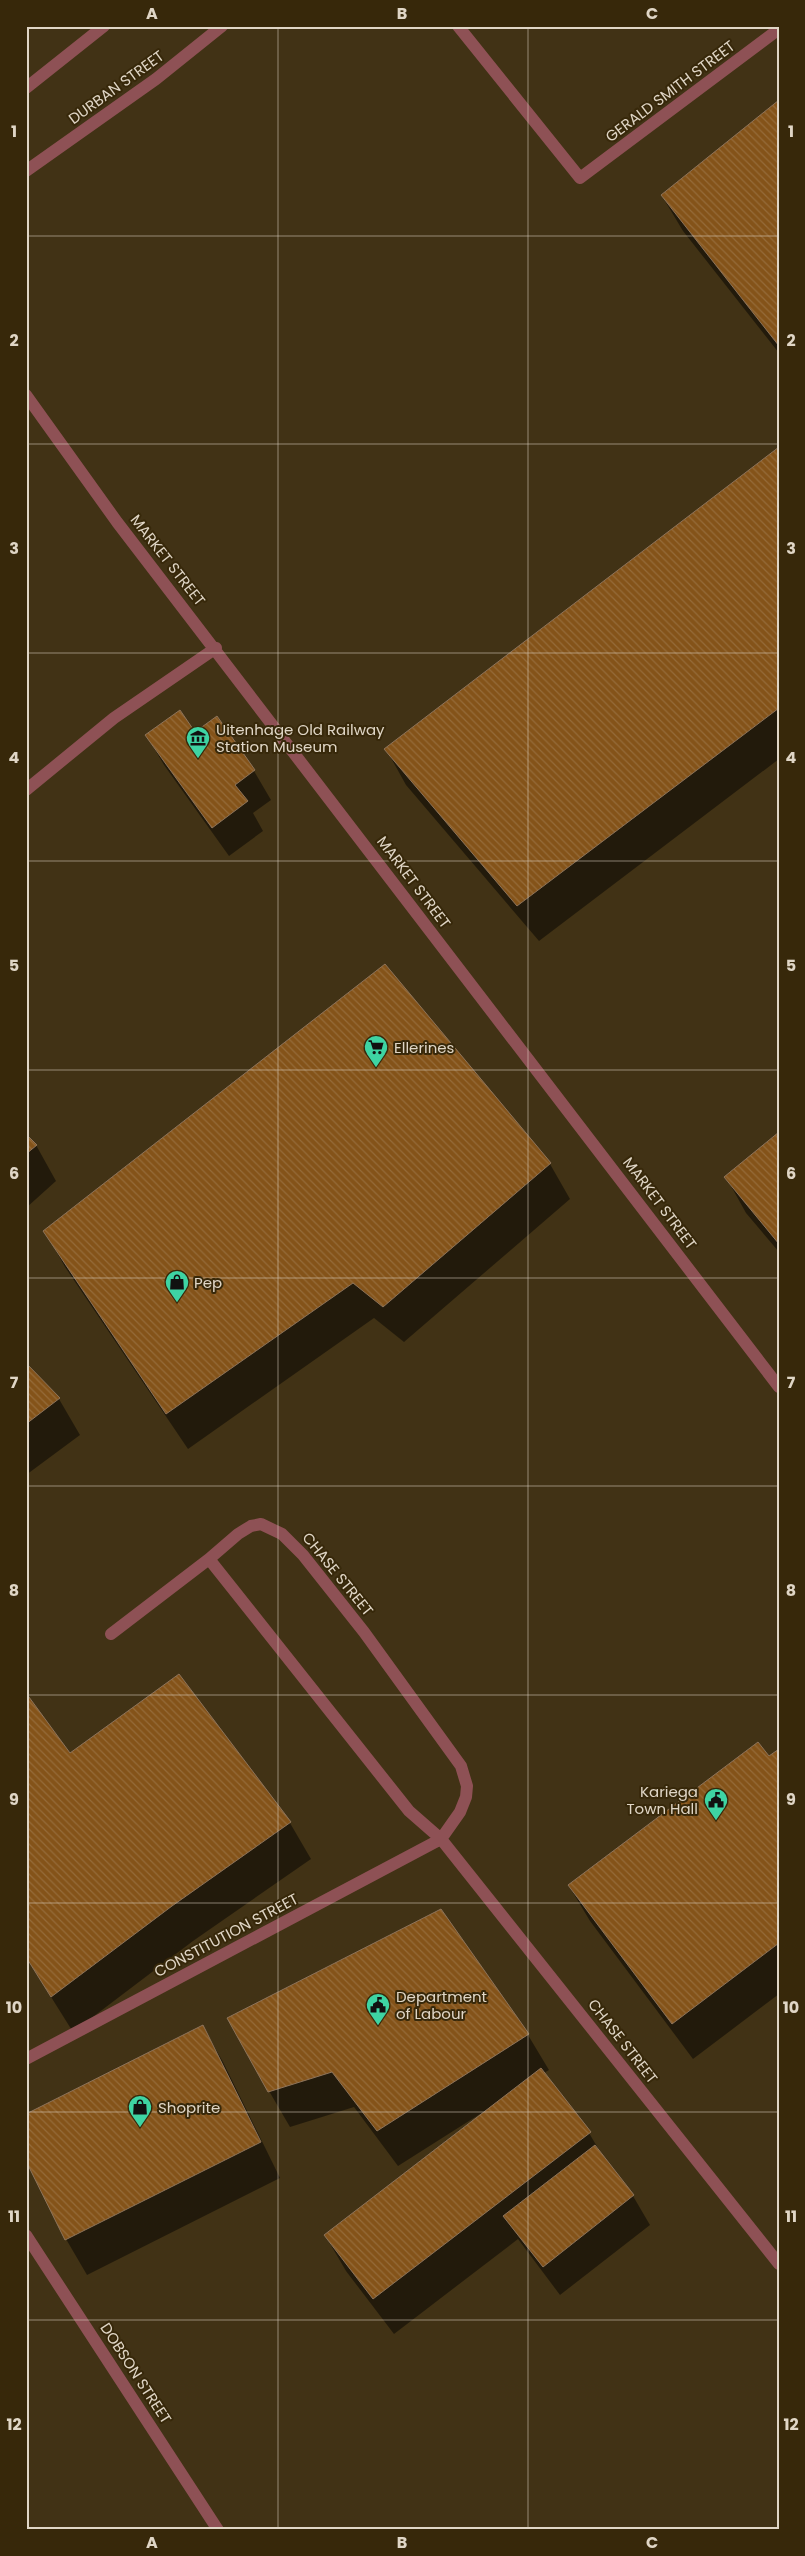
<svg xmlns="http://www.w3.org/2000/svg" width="805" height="2556" font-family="Poppins,sans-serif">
  <defs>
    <pattern id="building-back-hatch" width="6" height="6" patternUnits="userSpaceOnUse" patternTransform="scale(1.25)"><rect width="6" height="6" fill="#845319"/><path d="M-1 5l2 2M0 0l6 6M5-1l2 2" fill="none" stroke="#956b39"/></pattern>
  </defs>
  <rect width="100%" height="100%" fill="#413215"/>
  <path fill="#0007" d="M779 102V353L683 231 662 196Z
    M779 449V759L539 941 406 785 386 749Z
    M216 718 254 771 271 800 253 813 263 831 229 856 164 765 147 736 195 734Z
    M779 1134V1252L746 1213 726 1177Z
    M26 1136 36 1145 56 1181 26 1208Z
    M550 1164 570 1199 404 1342 374 1318 188 1449 65 1267 45 1231Z
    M26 1365 59 1399 80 1435 26 1475Z
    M179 1675 290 1823 311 1859 193 1941 73 2032 26 1957 70 1755Z
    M779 1751V1994L693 2059 590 1921 569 1886Z
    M441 1911 528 2035 549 2070 544 2073 589 2133 605 2160 633 2196 650 2225 560 2295 518 2239 394 2334 346 2271 325 2235 481 2116 480 2114 398 2166 354 2107 290 2127 269 2091Z
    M203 2027 223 2062 280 2178 87 2275 66 2239 26 2158Z"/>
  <path fill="url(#building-back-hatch)" stroke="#8d735a" d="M779 100V346L661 195Z
    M779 447V708L517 906 384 749Z
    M180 710 195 732 217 716 255 770 235 785 248 801 212 828 145 735Z
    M385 964 551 1163 383 1307 353 1283 166 1414 43 1231Z
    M779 1132V1244L724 1177Z
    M26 1134 37 1145 26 1154Z
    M26 1363 60 1398 26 1424Z
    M179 1674 291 1822 172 1906 51 1997 26 1957V1693L70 1753Z
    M758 1742 769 1756 779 1749V1943L672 2024 568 1885Z
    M441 1909 529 2034 377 2131 332 2072 268 2092 227 2018Z
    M203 2025 261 2142 65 2240 26 2161V2114Z
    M541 2068 591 2132 373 2299 324 2235Z
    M595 2145 634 2195 543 2267 503 2216Z"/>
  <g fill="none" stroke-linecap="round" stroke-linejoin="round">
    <path stroke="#8e5155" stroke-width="12" d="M458 26 580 178 779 29
      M26 88 104 26
      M26 171 156 79 222 26
      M26 395 117 522 779 1387
      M26 790 114 718 216 648
      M209 1559 409 1811 441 1839 779 2264
      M26 2059 441 1839 460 1812 466 1797 467 1786 461 1766 364 1632 303 1555 282 1534 261 1524 251 1526 238 1534 209 1559 111 1634
      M26 2235 218 2530"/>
  </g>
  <path fill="none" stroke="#e0d6c6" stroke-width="1" stroke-opacity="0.55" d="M278 26V2530M528 26V2530M26 236H779M26 444H779M26 653H779M26 861H779M26 1070H779M26 1278H779M26 1486H779M26 1695H779M26 1903H779M26 2112H779M26 2320H779"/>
  <defs>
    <g id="museum-pin" transform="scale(1.25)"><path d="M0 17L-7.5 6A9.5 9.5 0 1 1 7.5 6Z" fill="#3ed4a3" stroke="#37280a"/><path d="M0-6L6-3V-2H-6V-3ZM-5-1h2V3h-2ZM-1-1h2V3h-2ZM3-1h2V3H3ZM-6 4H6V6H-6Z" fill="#111"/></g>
    <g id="supermarket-pin" transform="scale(1.25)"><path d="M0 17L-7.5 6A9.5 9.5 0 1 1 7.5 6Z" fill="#3ed4a3" stroke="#37280a"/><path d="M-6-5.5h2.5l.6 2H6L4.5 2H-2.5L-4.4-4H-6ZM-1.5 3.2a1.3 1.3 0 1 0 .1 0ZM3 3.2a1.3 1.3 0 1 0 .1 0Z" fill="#111"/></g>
    <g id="shop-pin" transform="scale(1.25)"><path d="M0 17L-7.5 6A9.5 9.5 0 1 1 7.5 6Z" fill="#3ed4a3" stroke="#37280a"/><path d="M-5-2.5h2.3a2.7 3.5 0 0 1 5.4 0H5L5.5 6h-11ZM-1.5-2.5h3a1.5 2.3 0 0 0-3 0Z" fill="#111"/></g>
    <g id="civic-pin" transform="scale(1.25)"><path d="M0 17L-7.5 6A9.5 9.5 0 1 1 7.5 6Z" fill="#3ed4a3" stroke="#37280a"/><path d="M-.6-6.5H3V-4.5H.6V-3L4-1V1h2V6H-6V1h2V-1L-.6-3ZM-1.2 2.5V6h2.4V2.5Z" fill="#111"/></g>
  </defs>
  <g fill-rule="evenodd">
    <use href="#museum-pin" x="198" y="738"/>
    <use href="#supermarket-pin" x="376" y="1047"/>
    <use href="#shop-pin" x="177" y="1282"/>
    <use href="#civic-pin" x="716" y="1800"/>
    <use href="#civic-pin" x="378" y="2005"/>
    <use href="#shop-pin" x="140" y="2107"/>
  </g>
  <g text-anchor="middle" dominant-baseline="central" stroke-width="4" stroke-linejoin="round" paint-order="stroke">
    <g font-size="15" fill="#e0d6c6" stroke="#37280a">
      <text transform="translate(116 87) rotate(-36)">DURBAN STREET</text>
      <text transform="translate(670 91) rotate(-37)">GERALD SMITH STREET</text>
      <text transform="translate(168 560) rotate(52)">MARKET STREET</text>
      <text transform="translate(414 882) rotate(53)">MARKET STREET</text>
      <text transform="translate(660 1203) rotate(53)">MARKET STREET</text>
      <text transform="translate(338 1574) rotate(51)">CHASE STREET</text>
      <text transform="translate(226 1935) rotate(-28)">CONSTITUTION STREET</text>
      <text transform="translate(623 2041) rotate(52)">CHASE STREET</text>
      <text transform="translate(136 2373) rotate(57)">DOBSON STREET</text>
    </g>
    <g font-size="15" fill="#e0d6c6" stroke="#37280a" text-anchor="start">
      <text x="216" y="729">Uitenhage Old Railway<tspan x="216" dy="17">Station Museum</tspan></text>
      <text x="394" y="1047">Ellerines</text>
      <text x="194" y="1282">Pep</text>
      <text x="698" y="1791" text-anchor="end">Kariega<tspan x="698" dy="17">Town Hall</tspan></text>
      <text x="396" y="1996">Department<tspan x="396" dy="17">of Labour</tspan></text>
      <text x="158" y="2107">Shoprite</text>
    </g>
  </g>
  <rect width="805" height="2556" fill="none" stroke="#37280a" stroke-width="55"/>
  <rect x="28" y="28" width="750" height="2500" fill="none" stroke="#e0d6c6" stroke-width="2"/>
  <g font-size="16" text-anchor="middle" font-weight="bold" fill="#e0d6c6">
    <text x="152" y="19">A</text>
    <text x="402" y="19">B</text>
    <text x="652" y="19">C</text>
    <text x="14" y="137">1</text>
    <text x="791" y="137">1</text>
    <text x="14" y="346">2</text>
    <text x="791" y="346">2</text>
    <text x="14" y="554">3</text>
    <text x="791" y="554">3</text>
    <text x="14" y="763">4</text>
    <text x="791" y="763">4</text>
    <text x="14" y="971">5</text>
    <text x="791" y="971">5</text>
    <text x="14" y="1179">6</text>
    <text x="791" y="1179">6</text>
    <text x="14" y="1388">7</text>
    <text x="791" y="1388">7</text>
    <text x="14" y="1596">8</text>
    <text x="791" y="1596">8</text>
    <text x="14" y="1805">9</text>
    <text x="791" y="1805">9</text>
    <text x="14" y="2013">10</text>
    <text x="791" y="2013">10</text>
    <text x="14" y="2222">11</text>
    <text x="791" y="2222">11</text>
    <text x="14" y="2430">12</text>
    <text x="791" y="2430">12</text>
    <text x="152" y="2548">A</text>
    <text x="402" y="2548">B</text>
    <text x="652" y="2548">C</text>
  </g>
</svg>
